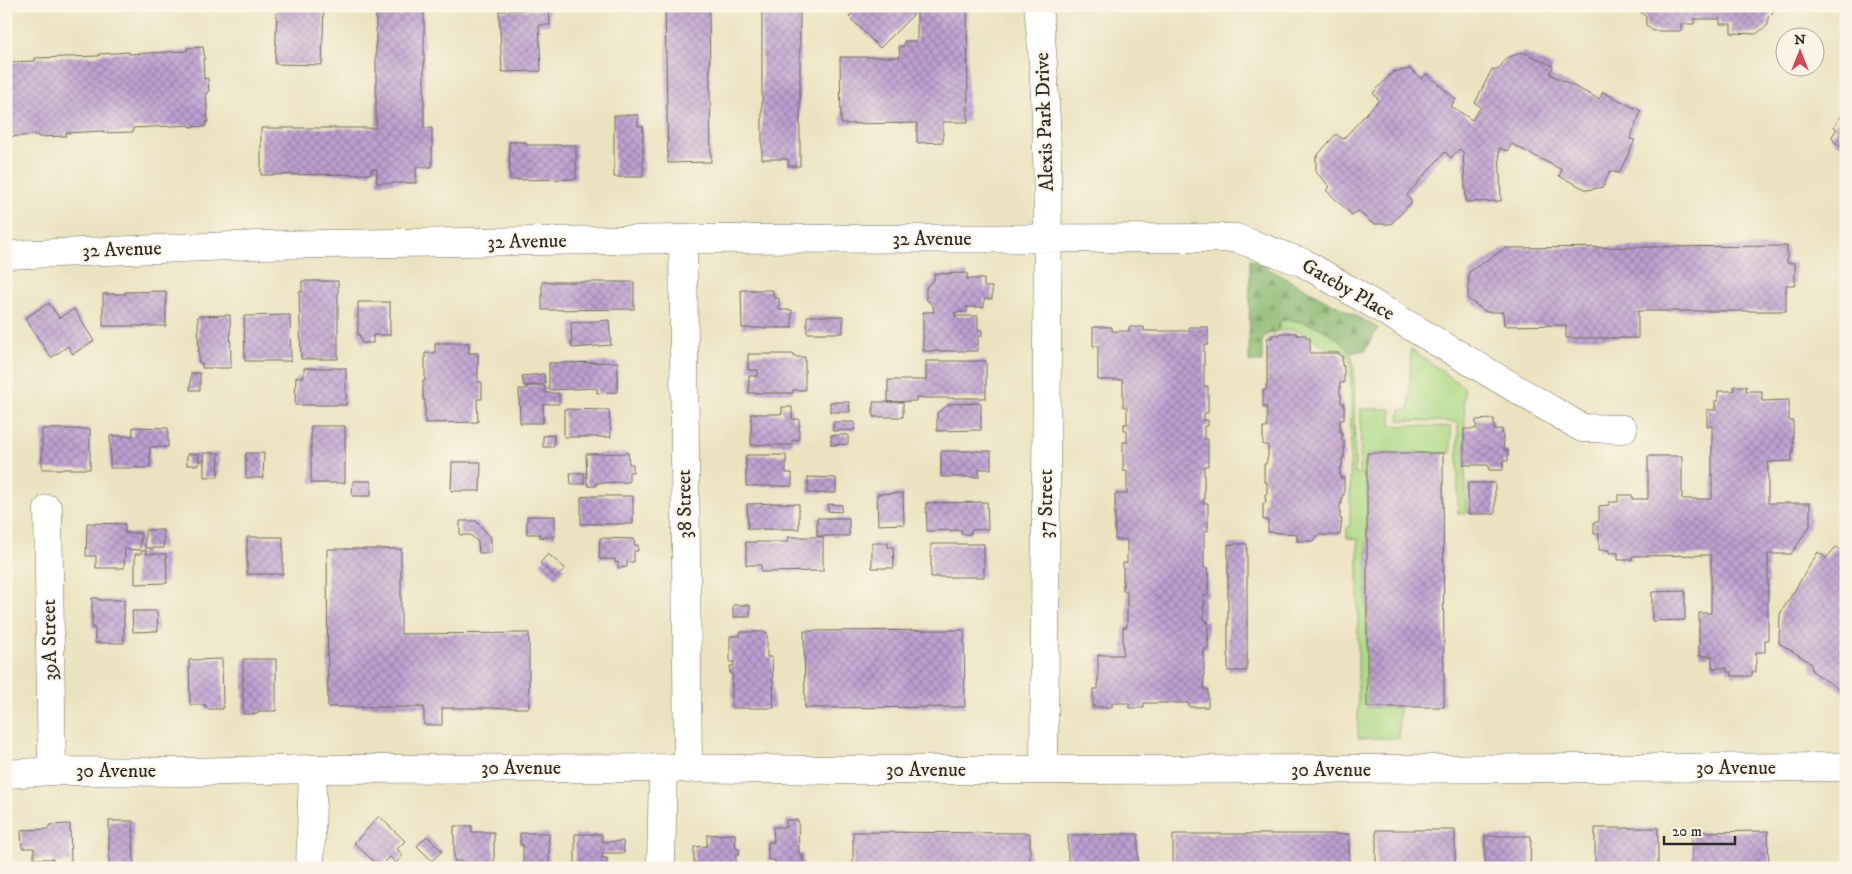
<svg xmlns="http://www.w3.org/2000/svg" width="1852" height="874" font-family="'IM FELL DW Pica',serif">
  <defs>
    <pattern id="forest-firs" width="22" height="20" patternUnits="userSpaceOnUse" patternTransform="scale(1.25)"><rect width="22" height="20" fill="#8aba73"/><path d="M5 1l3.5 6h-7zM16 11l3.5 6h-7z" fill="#71975f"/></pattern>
    <pattern id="building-cross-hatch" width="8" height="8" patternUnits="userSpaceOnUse" patternTransform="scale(1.25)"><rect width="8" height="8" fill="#be9fd1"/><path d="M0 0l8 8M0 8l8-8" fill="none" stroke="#9b82aa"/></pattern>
  </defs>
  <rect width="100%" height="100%" fill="#fcf5e5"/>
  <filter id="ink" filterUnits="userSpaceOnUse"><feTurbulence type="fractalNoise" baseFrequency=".02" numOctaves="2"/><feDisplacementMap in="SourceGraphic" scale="10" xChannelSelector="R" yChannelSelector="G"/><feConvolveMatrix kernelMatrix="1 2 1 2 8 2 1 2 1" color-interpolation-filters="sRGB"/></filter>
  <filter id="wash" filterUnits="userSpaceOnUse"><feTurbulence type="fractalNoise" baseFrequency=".0096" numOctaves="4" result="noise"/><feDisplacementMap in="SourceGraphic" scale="20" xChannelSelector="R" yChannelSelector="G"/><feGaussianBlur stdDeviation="1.12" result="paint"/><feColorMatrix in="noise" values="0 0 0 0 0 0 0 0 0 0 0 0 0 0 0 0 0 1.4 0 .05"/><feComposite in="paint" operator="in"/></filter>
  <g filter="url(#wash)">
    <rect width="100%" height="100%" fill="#ebe3c0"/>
    <path fill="#adda86" stroke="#6c8258" d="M1281 320C1303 319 1338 331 1350 352 1352 356 1353 362 1354 367L1355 474 1360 473 1361 409H1391V425L1451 427V453H1367V707H1399V738H1358V539L1347 538V527L1350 526 1351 364 1345 351 1336 348 1328 349 1304 333 1295 330 1277 331Z
      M1411 349 1464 387 1466 513H1458V422L1399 420 1400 410H1409Z"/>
    <path fill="url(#forest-firs)" stroke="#5a724f" d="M1250 259 1378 328 1365 350 1351 353C1335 332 1308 318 1281 320L1277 331 1265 336 1262 342V362H1249Z"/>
    <g id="blocks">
      <path fill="url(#building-cross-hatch)" d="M277 6H324L322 65 275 64Z
        M376 6H424V128H432V167H416V183H377V169H371V174L261 175V128H376Z
        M665 6H709L711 162 668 163Z
        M844 6H967L968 122H943V142L917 143V123L841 124 840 57H900L899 46H904V41H917V11L880 48 849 17 852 14Z
        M1629 6H1779L1768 17V25L1756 34 1731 33V24H1720V19H1694V24H1681V31H1653L1646 25V17L1638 10 1635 12Z
        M762 8H800V166H788V159H762Z
        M549 9 550 25H539L541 71 502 72 499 11Z
        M203 47 205 59H203L204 79 208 78 209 92 206 93 208 122H206V126L190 127V125L133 128V132L103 133V131L66 133V136L38 137V135L6 137V62L35 61V58L99 56V54L129 52V54L187 51V48Z
        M1523 52 1553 66 1550 74 1599 99 1603 92 1641 111 1630 139 1635 140 1619 173 1610 171 1603 187 1587 190 1559 176 1562 170 1512 144 1507 151 1499 148 1501 201 1466 202 1463 152 1459 149 1451 158 1445 152 1407 195 1412 202 1391 224H1373L1358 211 1352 215 1326 190 1330 187 1316 172V157L1336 134 1343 139 1379 100 1373 93 1393 72 1410 69 1422 79 1426 74 1456 99 1451 106 1472 120 1481 107 1475 103 1492 69 1498 70 1506 58Z
        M1843 113 1846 115V149L1834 142 1832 136 1837 129 1834 127Z
        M614 115H638V126H643V177H614Z
        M509 142H526V145H576V179L510 180Z
        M1787 246V263H1795V285H1786V311H1638V338H1566V325L1504 326 1503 312H1486L1468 299 1469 272 1505 248Z
        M967 273V279H984V287H992V299H984V307H967V312H955V316H978V330H982V336H978V351H923V312H934L933 306 926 299V287L934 280V274Z
        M302 281H338V359H301L299 292H302Z
        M542 282H634V309L542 310Z
        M741 290H773V298H779V310H792V328H742Z
        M166 291V326H103V294H125V292Z
        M358 302H390V335H373V343H361L360 335H358Z
        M49 303 59 318 74 309 94 341 73 354 68 346 51 358 25 318Z
        M230 315 231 368H202V363H199L198 316Z
        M290 315 291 361H245L244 316Z
        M807 316H843V333H807Z
        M609 320 611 345 572 348 571 323Z
        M1093 327H1112V331H1129V327H1144V331H1189V327H1208V345H1204V386H1208V413H1204V420H1208V426H1204V439H1208V466H1204V503H1208V531H1204V568H1208V596H1204V621H1208V649H1204V689H1208V707H1189V703H1144V708H1129V703H1112V707H1093V689H1098V655H1123V627H1127V591H1123V563H1127V540H1115V494H1127V471H1123V442H1127V430H1124V424H1127V407H1123V380H1098V346H1093Z
        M1280 333H1297V335H1306V338H1310V353H1339L1340 356H1342V366H1344V383H1340V395H1341V403H1344V420H1340V432H1342V441H1344V458H1342V467H1340V478H1344V495H1342V504H1340V519H1342L1340 535H1319L1313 541H1297V534L1268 532V520H1263V503H1266L1265 494H1267V482H1264V464H1266L1268 456V445H1263V428H1267V407H1263V390H1266L1267 382V338H1272V335H1280Z
        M435 343H469V353H478V382H482V399H477L478 422 425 423V400H423V381H425V353H435Z
        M748 354H794V357H805V390H793V393H749V376H758V370H748Z
        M926 361H986V398H916V401L888 402V380H926Z
        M618 362 617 392 597 393V388L549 390V363Z
        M304 368H346V405H295L296 377H304Z
        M191 373H200V390H190Z
        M544 374 545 384 524 386 522 376Z
        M527 386H545V393H559V404H543V423H520L519 389H527Z
        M1734 386H1746V391H1762V401L1789 400V421H1793V454H1792V461L1768 462V503H1810V526L1791 554H1768V640H1765V652H1756V672H1752V676H1732V672H1727V668H1712V656H1699V613H1711V555L1632 556V560H1618V553H1609V550H1599V534H1594V522H1599V506L1609 505V502H1618V495H1632V499H1648V456H1682V499H1712V426H1707V410H1715V401H1718V391H1734Z
        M830 402H849L850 412H830Z
        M873 402H903V417H873Z
        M981 403V430L937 431V413L950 404Z
        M782 407H792V419H799V440H792V445H751V414H782Z
        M564 409 609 410 611 437H564Z
        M1494 419V430L1502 429 1504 450H1508V461H1503V470H1489L1488 465H1464V429H1476V420Z
        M833 422H852L855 423V430L833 431Z
        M311 426H345V483H311Z
        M133 427 168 428V447H150V468H110V436H133Z
        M42 429H90V469H42Z
        M554 435V447H543V436Z
        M831 435H848V444L831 445Z
        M941 451H991V469H979V477H941Z
        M204 453H219L218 477H204Z
        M246 453H264L263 478H246Z
        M628 453 629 464H633V472H629V482L596 483V486H588V483L587 484 586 454Z
        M1367 453H1443L1444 707H1367Z
        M187 454H199V465H187Z
        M746 455H786V473H792V486H746Z
        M452 462H481L480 491H451Z
        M570 473H584V484H571Z
        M808 477 836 478V493H808Z
        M353 481H371V496H352Z
        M1468 483H1495V514H1468Z
        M903 493 904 524 878 525 877 494Z
        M591 496H633V524H581V497Z
        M987 502 988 529 971 530V534H961V530L927 531 926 503Z
        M780 503 799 504V529H748L747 504Z
        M828 504 842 505 841 512 828 511Z
        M527 516H555V537H540V534H527Z
        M817 518H849V536H817Z
        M460 521H476L491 537V553H479L478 542 470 535H460Z
        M87 523 125 524V533H141L140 550 125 549 124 568H96V556H86Z
        M145 530H163L164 548H145Z
        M247 537H283V574H247Z
        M788 537H823V571L761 572V565H746V542H788Z
        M600 538 634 539 635 545H638V551H634V562H627V567L618 568V562L615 563V559H599Z
        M872 543H888V547H893L894 568H872Z
        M931 544H984V577H931Z
        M1228 544H1247V671H1228Z
        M1836 547 1846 553V694L1812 671 1811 663 1779 643 1780 614 1818 552 1826 558Z
        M327 549H401V634L529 633V708H442V725H424V707H328Z
        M146 550V554H166L167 583 135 584V554H141V551Z
        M548 554 565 568 556 578 540 563Z
        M1685 591V620L1652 621V592Z
        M92 598H98V600H124V643H95V628H92Z
        M733 605H750V617H733Z
        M132 611H157L158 631 133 632Z
        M964 630 965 707 805 708 804 631Z
        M740 632H767V657H772L774 708H732V673H730V666H734V662H730V636H740Z
        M222 659 223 709H206V705H190L189 660Z
        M243 659H276V711H258V714H243Z
        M379 816 405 841 397 849 403 855 396 863 390 857 380 867 354 843Z
        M786 820H798L799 854H803V867H775V860H768V842H774L773 827H786Z
        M109 821H133L134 868H109Z
        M70 824 71 862 53 863V859H34V848H22L21 830 49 829V825Z
        M454 826H472V832H494V868H462V861H454Z
        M1595 828H1658V868H1595Z
        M1376 830H1455V868H1376Z
        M1768 831 1769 868H1692V832Z
        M853 832 1030 833V868H853Z
        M520 833H549V868H524V865H523V845H520Z
        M575 834H602V842L623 841 624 853H602V858H607V868H575Z
        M735 834 736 849H739V855H736V868H700V863H694V847L707 846V835Z
        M1138 834V868H1068V835Z
        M1173 834H1349V868H1173Z
        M427 836 442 851 432 861 417 846Z
        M1485 836H1531L1530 868H1485Z"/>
    </g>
  </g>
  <g filter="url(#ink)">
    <use href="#blocks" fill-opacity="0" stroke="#6e6b5f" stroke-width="1"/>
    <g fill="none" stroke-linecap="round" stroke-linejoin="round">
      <g stroke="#6e6b5f" stroke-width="29">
        <path id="minor" d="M1038 6C1050 118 1048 231 1047 344 1046 486 1045 628 1044 770
          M683 239 688 769
          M6 255 258 245 683 239 1236 238 1304 263 1582 428 1623 429
          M48 509 52 771
          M6 774 52 771 186 772 313 769 663 768 835 770H1086L1846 767
          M310 868 313 769
          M661 868 663 768"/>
      </g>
      <use href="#minor" stroke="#fff" stroke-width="28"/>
    </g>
  </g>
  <g text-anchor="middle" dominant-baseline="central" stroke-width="4" stroke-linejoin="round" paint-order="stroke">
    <g font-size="20" fill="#2b2b2b" stroke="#fcf5e5">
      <text transform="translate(1045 122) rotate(-92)">Alexis Park Drive</text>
      <text x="932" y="239">32 Avenue</text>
      <text transform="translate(527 242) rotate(-1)">32 Avenue</text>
      <text transform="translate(122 250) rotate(-2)">32 Avenue</text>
      <text transform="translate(1348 290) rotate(30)">Gateby Place</text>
      <text transform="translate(685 504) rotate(-91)">38 Street</text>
      <text transform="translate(1046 504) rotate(-90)">37 Street</text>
      <text transform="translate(50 640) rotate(-91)">39A Street</text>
      <text x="521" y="768">30 Avenue</text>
      <text x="1736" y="768">30 Avenue</text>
      <text x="926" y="770">30 Avenue</text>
      <text x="1331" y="770">30 Avenue</text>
      <text x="116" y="771">30 Avenue</text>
    </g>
  </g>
  <rect width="1852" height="874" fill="none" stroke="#fcf5e5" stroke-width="25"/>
  <g transform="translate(1800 52)"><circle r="24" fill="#fcf5e5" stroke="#a8a49b"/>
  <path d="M0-4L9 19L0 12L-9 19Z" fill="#d1495b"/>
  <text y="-8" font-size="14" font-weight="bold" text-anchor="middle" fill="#2b2b2b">N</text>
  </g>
  <path d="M1664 836v8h71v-8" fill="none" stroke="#2b2b2b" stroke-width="2.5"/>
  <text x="1672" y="836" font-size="15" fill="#2b2b2b" stroke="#fcf5e5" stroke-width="4" paint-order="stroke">20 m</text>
</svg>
